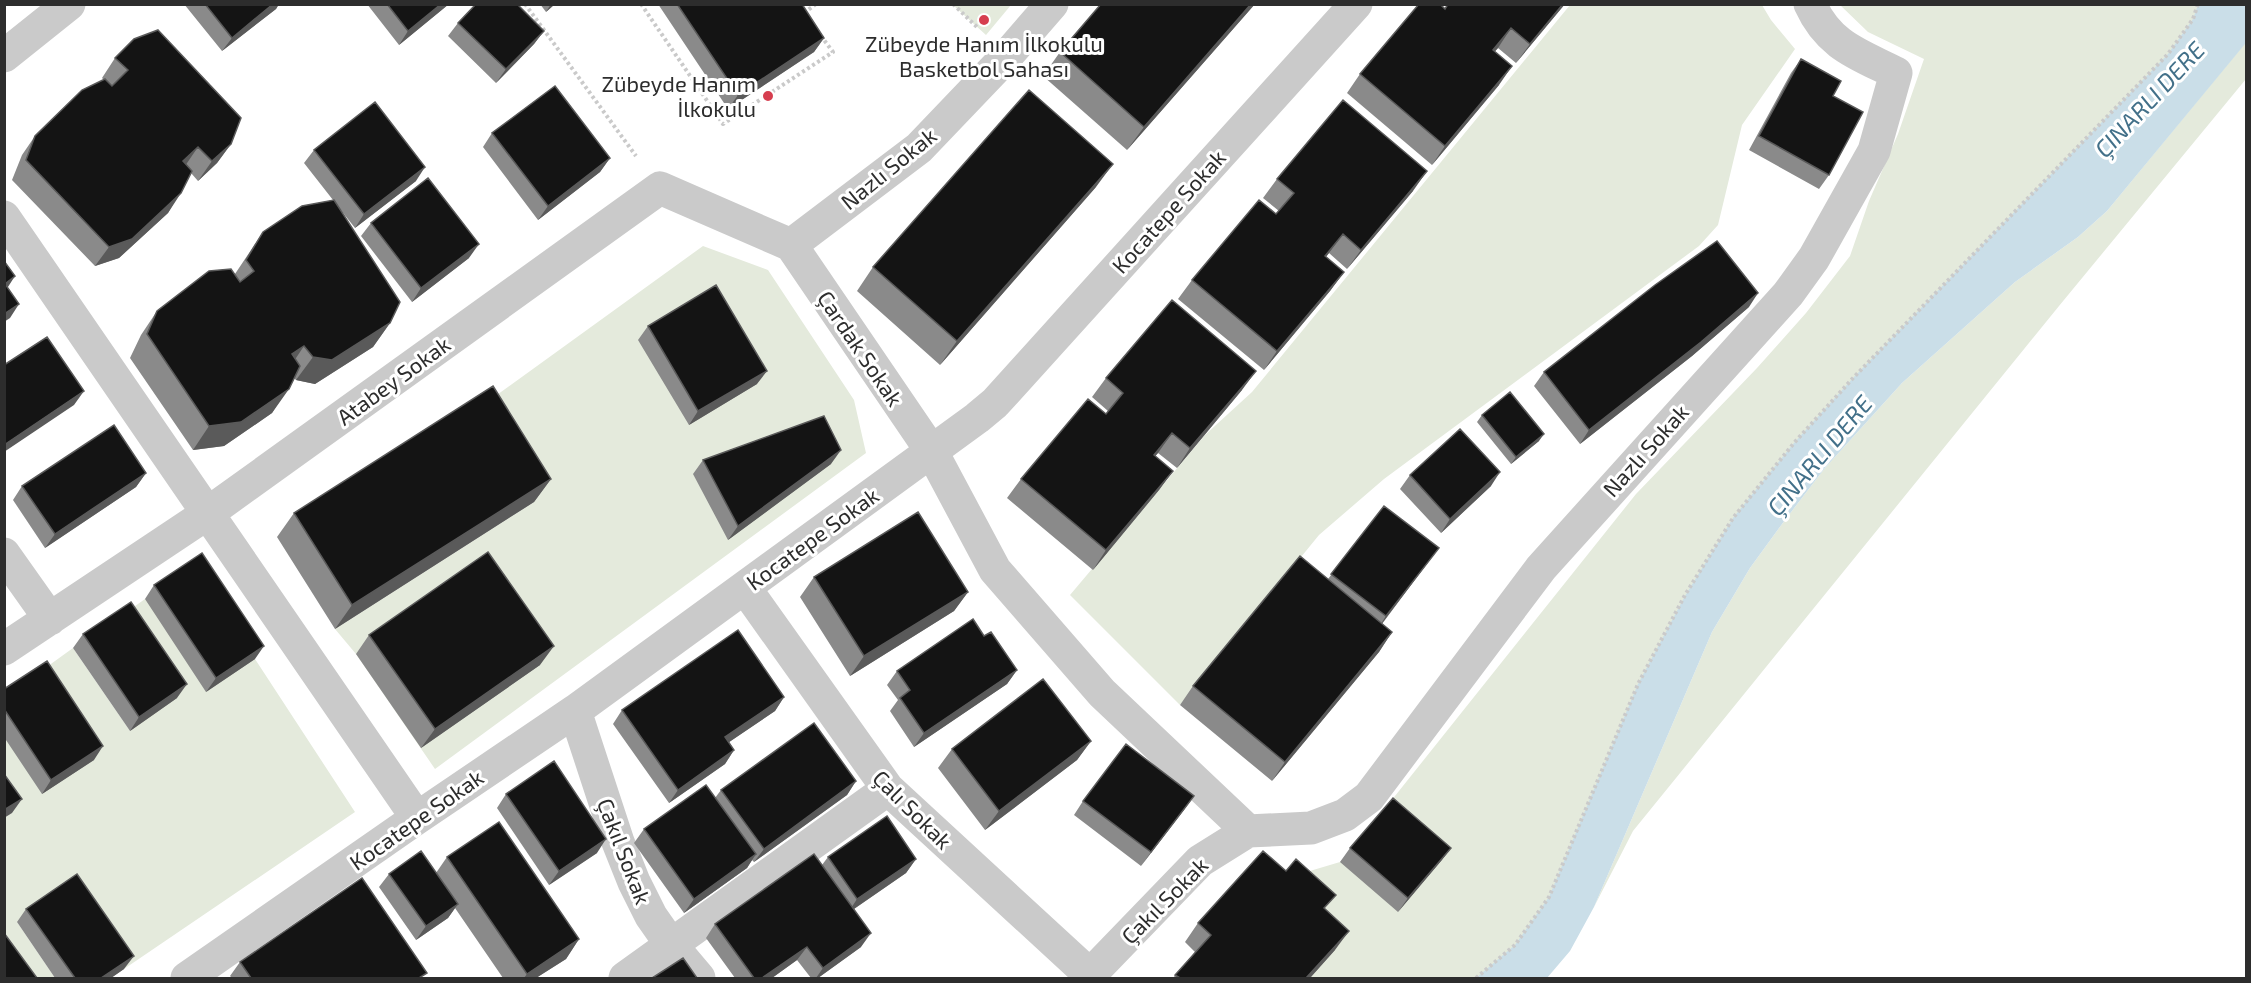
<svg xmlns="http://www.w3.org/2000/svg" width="2251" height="983" font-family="'Exo 2',sans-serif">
  <rect width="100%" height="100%" fill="#fff"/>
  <path fill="#e4eadc" d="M953 5H1011L986 35Z
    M1570 5H1762L1771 20 1795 49 1742 125 1718 225 1699 246 1384 479 1319 535 1180 705 1070 595 1205 435 1252 392Z
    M1840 5H2227L1795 476 1516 978H1310L1283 879 1340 862 1383 811 1636 494 1757 368 1806 313 1850 256 1869 201 1898 134 1924 59 1868 32Z
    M2246 42V79L2059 306 1633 831 1594 907 1712 632 1750 568 1785 520 1825 468 1902 383 2015 282 2078 237 2107 211Z
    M703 246 768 270 854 400 866 453 435 769 356 654 335 629 534 502 476 410Z
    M145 599 255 659 355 812 124 969 17 922 55 978H17L5 960 4 818 12 812 5 802V737L37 674 73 648 130 731 121 616Z"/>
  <path fill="#cadee8" d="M2198 5H2246V42L2245 44 2107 211 2078 237 2015 282 1902 383 1825 468 1785 520 1750 568 1712 632 1594 907 1570 951 1547 978H1476L1515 945 1549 897 1638 684 1685 596 1733 518 1794 443 1854 377 2168 54 2193 19Z"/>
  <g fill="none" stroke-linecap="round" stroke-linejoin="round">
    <path stroke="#cacaca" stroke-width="4" stroke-dasharray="3 3" stroke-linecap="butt" d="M525 4 636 156
      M641 4 723 124 833 52 821 36
      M953 4 979 29
      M804 13 816 4
      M1476 978 1515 945 1549 897 1638 684 1685 595 1733 518 1794 443 1854 377 2168 54 2193 19 2198 4"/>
    <path stroke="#cacaca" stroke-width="33" d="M4 56 69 4
      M4 217 417 818
      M791 245 932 452 995 570 1102 693 1248 831
      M791 245 919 148 1006 57 1052 4
      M4 554 50 619
      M745 588 888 789 1090 975
      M4 649 208 513 660 188 791 245
      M575 711 618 842 634 882 651 916 672 946 699 978
      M187 978 417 818 575 711 977 418 995 403 1356 4
      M625 978 888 789
      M1087 978 1200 861 1248 831 1311 828 1345 815 1369 797 1541 568 1788 294 1814 258 1874 151 1896 73C1858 54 1829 46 1810 4"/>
  </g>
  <path fill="#8a8a8a" d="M184 4H279L276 9 222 51Z
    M367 4H449L399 45Z
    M540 4H555L546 12Z
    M658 4H802L824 38 814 52 728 109Z
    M1101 4H1255L1127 150 1043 76 1060 52Z
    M1446 4H1565L1516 63 1498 48 1495 51 1499 85 1432 165 1347 93 1360 74 1445 9 1447 6Z
    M458 23 544 31 534 44 496 83 448 36Z
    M115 58 231 144 217 163 198 181 191 173 168 213 119 258 95 266 12 180 22 155 35 136 104 80 102 78Z
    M1801 59 1833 96 1829 175 1819 189 1749 150 1791 73Z
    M492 133 610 158 600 172 538 220 483 147Z
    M314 150 416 181 355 228 340 209 390 323 373 347 315 384 296 380 294 378 272 413 224 446 193 450 130 358 141 335 157 311 235 274 263 232 333 200 304 163Z
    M1277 179 1413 191 1347 269 1329 253 1326 257 1344 272 1330 291 1264 370 1178 299 1192 280 1276 214 1279 211 1263 198Z
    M1096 187 940 365 857 291 873 267Z
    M371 223 469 258 412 302 361 236Z
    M1749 307 1692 356 1580 444 1534 386 1544 372Z
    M648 326 757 384 689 425 638 340Z
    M1106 378 1242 390 1177 468 1158 453 1155 456 1173 471 1159 490 1093 570 1007 498 1021 479 1106 414 1108 411 1092 397Z
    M1482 415 1539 441 1511 464 1477 422Z
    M703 460 831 464 728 540 693 474Z
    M146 473 136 487 45 548 13 500 22 486Z
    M1410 475 1491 486 1441 533 1400 489Z
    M551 479 534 502 335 629 277 537 294 513Z
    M1384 506 1429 561 1382 624 1392 632 1379 652 1272 781 1180 705 1193 686 1328 579Z
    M814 577 968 592 954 611 850 676 800 597Z
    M154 585 255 659 206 692 145 599Z
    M83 634 177 698 130 731 73 648Z
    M369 635 540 665 421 748 356 654Z
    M984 636 1017 670 1007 684 914 747 890 711 898 700 887 685 897 671Z
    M4 689 94 760 42 794 4 737Z
    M784 697 775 711 729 742 734 750 725 764 669 803 613 724 622 710Z
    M1091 741 1077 760 985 830 938 768 952 749Z
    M856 781 847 795 754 862 752 860 747 868 684 913 634 843 644 829 715 798 721 790Z
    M506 794 597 853 549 885 497 808Z
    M1194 796 1141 866 1074 815 1083 801Z
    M1350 848H1451L1441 861 1398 912 1340 862Z
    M447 857 579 939 566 959 536 978H503L455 908 448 918 416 940 379 887 389 874 436 873Z
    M828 857 916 859 906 873 854 909 861 947 818 978H811L797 960 772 978H735L706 938 715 924 822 865Z
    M26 909 124 969 111 978H55L17 922Z
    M1326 910 1335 950 1310 978H1173L1195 952 1185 942 1198 923Z
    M240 962 423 978H232L230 976Z"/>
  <path fill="#5a5a5a" d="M273 4H279L276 9 222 51 232 38Z
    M441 4H449L399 45 408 31Z
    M551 4H555L546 12Z
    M1251 4H1255L1127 150 1144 127Z
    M1563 4H1565L1516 63 1530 44Z
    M1511 28 1498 48 1479 69 1493 50Z
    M544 31 534 44 496 83 506 69Z
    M824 38 814 52 728 109 738 95Z
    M1512 66 1499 85 1432 165 1445 146Z
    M231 144 217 163 198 181 212 161Z
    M198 147 185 166 183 161Z
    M610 158 600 172 538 220 548 206Z
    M1113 164 1096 187 940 365 957 341Z
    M425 167 416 181 355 228 364 214Z
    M1427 171 1413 191 1347 269 1361 250Z
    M181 193 168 213 119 258 95 266 109 247Z
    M1343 234 1329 253 1311 275 1325 256Z
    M479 244 469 258 412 302 421 288Z
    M1344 272 1330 291 1264 370 1277 351Z
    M15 276 6 290 5 284Z
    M1758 293 1749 307 1692 356 1580 444 1589 430Z
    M19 304 10 318 4 322V314Z
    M390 323 373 347 315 384 296 380 313 357Z
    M304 346 288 370 292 354Z
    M767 371 757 384 689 425 698 411Z
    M1256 371 1242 390 1177 468 1190 448Z
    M289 389 272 413 224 446 193 450 209 426Z
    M84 391 74 405 4 452V445Z
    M1172 433 1158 453 1140 474 1154 455Z
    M1544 434 1539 441 1511 464 1516 457Z
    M841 450 831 464 728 540 738 526Z
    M1173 471 1159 490 1093 570 1106 550Z
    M1500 472 1491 486 1441 533 1450 519Z
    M146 473 136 487 45 548 55 534Z
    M551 479 534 502 335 629 352 605Z
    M1439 548 1429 561 1377 630 1386 616Z
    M968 592 954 611 850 676 864 656Z
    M1392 632 1379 652 1272 781 1285 762Z
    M264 646 255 659 206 692 216 678Z
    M554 646 540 665 421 748 435 729Z
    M1017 670 1007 684 914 747 924 733Z
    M187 684 177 698 130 731 139 717Z
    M784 697 775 711 716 751 725 737Z
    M1091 741 1077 760 985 830 999 811Z
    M103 746 94 760 42 794 51 780Z
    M734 750 725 764 669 803 678 790Z
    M856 781 847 795 754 862 764 849Z
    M1194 796 1184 810 1141 866 1151 852Z
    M22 799 12 813 4 818V810Z
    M606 839 597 853 549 885 559 871Z
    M1451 848 1441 861 1398 912 1408 898Z
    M756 854 747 868 684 913 694 899Z
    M916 859 906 873 848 913 857 899Z
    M458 904 448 918 416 940 426 926Z
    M1349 931 1335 950 1310 978H1306Z
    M871 933 861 947 818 978H816L823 968Z
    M579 939 566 959 536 978H524L527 974Z
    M807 947 797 960 772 978H762Z
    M134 956 124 969 111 978H101Z"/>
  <path fill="#141414" stroke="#5a5a5a" stroke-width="1.5" d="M205 4H273L232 38Z
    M387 4H441L408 31Z
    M476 4H517L544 31 506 69 458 23Z
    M677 4H802L824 38 738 95Z
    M1101 4H1251L1144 127 1060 52Z
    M1419 4H1440L1445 9 1448 4H1563L1530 44 1511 28 1493 50 1512 66 1445 146 1360 74Z
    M158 30 241 118 231 144 212 161 198 147 183 161 192 171 181 193 132 239 109 247 26 160 35 136 82 90 105 79 112 86 128 70 115 58 134 39Z
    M1801 59 1841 81 1833 96 1863 112 1829 175 1759 136Z
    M555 86 610 158 548 206 492 133Z
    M1029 90 1113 164 957 341 873 267Z
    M1343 100 1427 171 1361 250 1343 234 1325 256 1344 272 1277 351 1192 280 1259 200 1276 214 1294 193 1277 179Z
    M375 102 425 167 364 214 314 150Z
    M428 178 479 244 421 288 371 223Z
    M334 200 400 302 390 323 332 360 313 357 304 346 292 354 300 366 289 389 241 422 209 426 147 334 157 311 209 271 231 269 240 282 254 271 246 260 263 232 302 206Z
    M1717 241 1758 293 1701 342 1589 430 1544 372 1655 285Z
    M4 261 15 276 5 284 19 304 4 314Z
    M716 285 767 371 698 411 648 326Z
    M1172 300 1256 371 1190 448 1172 433 1154 455 1173 471 1106 550 1021 479 1088 399 1106 414 1123 393 1106 378Z
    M47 337 84 391 4 445V365Z
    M493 386 551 479 352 605 294 513Z
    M1510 392 1544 434 1516 457 1482 415Z
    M824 416 841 450 738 526 703 460Z
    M114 425 146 473 55 534 22 486Z
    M1460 429 1500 472 1450 519 1410 475Z
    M1384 506 1439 548 1386 616 1331 574Z
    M918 512 968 592 864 656 814 577Z
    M488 552 554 646 435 729 369 635Z
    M202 553 264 646 216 678 154 585Z
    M1300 556 1392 632 1285 762 1193 686Z
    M131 602 187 684 139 717 83 634Z
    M973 619 984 636 991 632 1017 670 924 733 900 698 910 690 897 671Z
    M738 630 784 697 725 737 734 750 678 790 622 710Z
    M47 661 103 746 51 780 4 709V689Z
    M1043 679 1091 741 999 811 952 749Z
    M814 723 856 781 764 849 721 790Z
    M1126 744 1194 796 1151 852 1083 801Z
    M554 761 606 839 559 871 506 794Z
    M4 774 22 799 4 810Z
    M706 785 756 854 694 899 644 829Z
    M1393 798 1451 848 1408 898 1350 848Z
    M887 816 916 859 857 899 828 857Z
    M499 822 579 939 527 974 447 857Z
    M421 851 458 904 426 926 389 874Z
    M1263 851 1286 871 1296 859 1336 895 1324 908 1349 931 1306 978H1180L1175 975 1211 935 1198 923Z
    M814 854 871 933 823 968 807 947 762 978H754L715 924Z
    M77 874 134 956 101 978H75L26 909Z
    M362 878 427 973 419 978H251L240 962Z
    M4 933 37 978H4Z
    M683 958 697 978H652Z"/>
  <g fill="#d63e4f" stroke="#fff" stroke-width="2">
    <circle cx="984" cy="20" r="6"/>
    <circle cx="768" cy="96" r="6"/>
  </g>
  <g text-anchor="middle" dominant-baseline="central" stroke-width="6" stroke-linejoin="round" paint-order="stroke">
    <g font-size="22" fill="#2d2d2d" stroke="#fff">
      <text x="984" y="43">Zübeyde Hanım İlkokulu<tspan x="984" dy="25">Basketbol Sahası</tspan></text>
      <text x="756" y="83" text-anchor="end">Zübeyde Hanım<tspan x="756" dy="25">İlkokulu</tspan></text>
    </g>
    <g font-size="22" fill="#2d2d2d" stroke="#fff">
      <text transform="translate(888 168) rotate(-39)">Nazlı Sokak</text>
      <text transform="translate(1168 211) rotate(-48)">Kocatepe Sokak</text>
      <text transform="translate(861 348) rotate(56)">Çardak Sokak</text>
      <text transform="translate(393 380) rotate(-36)">Atabey Sokak</text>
      <text transform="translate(1645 450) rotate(-48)">Nazlı Sokak</text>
      <text transform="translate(812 538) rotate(-36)">Kocatepe Sokak</text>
      <text transform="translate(913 809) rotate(45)">Çalı Sokak</text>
      <text transform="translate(416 819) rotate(-35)">Kocatepe Sokak</text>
      <text transform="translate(625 851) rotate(69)">Çakıl Sokak</text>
      <text transform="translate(1164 900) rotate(-45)">Çakıl Sokak</text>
    </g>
    <g font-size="24" font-style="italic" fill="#427089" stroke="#fff">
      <text transform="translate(2149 99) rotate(-47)">ÇINARLI DERE</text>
      <text transform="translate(1819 455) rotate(-50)">ÇINARLI DERE</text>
    </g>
  </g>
  <rect width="2251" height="983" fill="none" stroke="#2d2d2d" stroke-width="12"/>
</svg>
